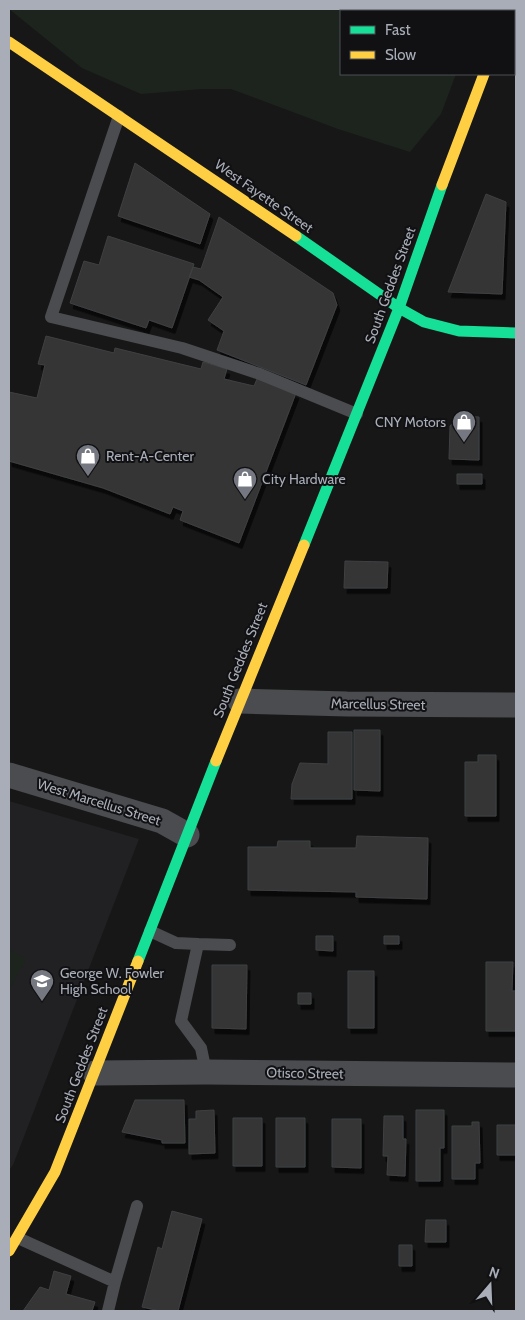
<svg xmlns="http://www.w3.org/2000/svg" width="525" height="1320" font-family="Cabin,sans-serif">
  <defs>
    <filter id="shadow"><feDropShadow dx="3" dy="5.5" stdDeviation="0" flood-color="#0009"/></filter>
  </defs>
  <rect width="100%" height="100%" fill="#171717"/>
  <path fill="#212123" d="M9 801 139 839 13 1165 9 1170Z"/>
  <path fill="#1d241e" d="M9 9H478V11H341V74H456L441 114 410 152 338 129 231 89H202L141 94 82 68Z
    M9 949 26 959 9 990Z"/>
  <path fill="#353536" stroke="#3f4043" filter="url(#shadow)" d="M135 163 210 214 200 244 118 216Z
    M486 194 506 202 502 294 448 292Z
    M219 217 333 293 337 305 306 385 217 350 224 331 208 320 223 297 199 280 189 277 193 267 201 269Z
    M108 236 194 264 172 328 149 320 146 328 70 303 84 261 99 265Z
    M46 336 114 353 115 348 201 369 203 362 227 369 224 379 254 386 257 379 296 393 239 543 180 520 183 511 173 507 170 514 103 488 9 461V392L37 398 45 365 38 364Z
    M459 416 479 417V460L449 459 450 426Z
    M457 474H482V484H457Z
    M345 561 388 562 387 588H344Z
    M354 730H380V791L354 790Z
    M328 732H352V799H291L292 784 300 763 328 764Z
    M478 755H496V816H465V762H478Z
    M357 836 428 838 427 899 356 897V892L248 890V847H277L278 841H310V848H356Z
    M316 936H333V951L316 950Z
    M384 936H399V944H384Z
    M486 962H513L512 991H516V1031H486Z
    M212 965H247L246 1029 212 1028Z
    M348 971H374V1028H348Z
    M298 993H311V1004H298Z
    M135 1100H184L185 1143H162V1140L122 1132Z
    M214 1110 215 1153 189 1154V1119H196V1111Z
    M416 1110H444V1148H440V1181H416Z
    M384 1116H403V1139H406L405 1176 387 1175 388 1156H383Z
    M233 1118H262V1166H233Z
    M276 1118H305V1167H276Z
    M332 1119H361V1168L332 1167Z
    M472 1122H479L480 1163H475V1179H452V1126H472Z
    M497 1125H516V1155H497Z
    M172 1211 202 1219 178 1311H160L142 1307 158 1247 162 1249Z
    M426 1220H446V1242H425Z
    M399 1245H412V1266H399Z
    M54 1271 71 1276 66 1294 95 1302 92 1311H23L40 1287 49 1290Z"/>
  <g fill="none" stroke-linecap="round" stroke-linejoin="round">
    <path stroke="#4b4c50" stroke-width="12" d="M119 116 51 317 182 348 260 374 357 414
      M150 931 176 943 198 944
      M206 1072 201 1048 181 1021 198 944 230 945
      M18 1238 115 1282 108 1311
      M115 1282 137 1206"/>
    <path stroke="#4b4c50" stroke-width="25" d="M240 701 347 704 516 705
      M9 775 162 821 187 835
      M95 1073 206 1072 516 1075"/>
    <path stroke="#16e098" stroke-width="11" d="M296 236 399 308 424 322 459 331 516 333
      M304 545 399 308 442 185
      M138 961 216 761"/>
    <path stroke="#ffcf43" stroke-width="11" d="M508 11 509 9
      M9 42 296 236
      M442 185 484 74
      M216 761 304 545
      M9 1251 55 1172 138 961"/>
  </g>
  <defs>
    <g id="shop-pin" transform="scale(1.25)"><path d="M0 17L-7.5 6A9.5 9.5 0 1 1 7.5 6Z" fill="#757880" stroke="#111113"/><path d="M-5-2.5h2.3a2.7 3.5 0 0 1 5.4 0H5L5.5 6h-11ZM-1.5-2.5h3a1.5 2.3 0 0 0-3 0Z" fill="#fff"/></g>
    <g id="school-pin" transform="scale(1.25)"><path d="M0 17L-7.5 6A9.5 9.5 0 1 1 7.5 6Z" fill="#757880" stroke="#111113"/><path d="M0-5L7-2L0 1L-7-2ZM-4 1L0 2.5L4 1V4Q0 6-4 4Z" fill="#fff"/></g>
  </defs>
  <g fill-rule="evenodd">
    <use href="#shop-pin" x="464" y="422"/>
    <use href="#shop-pin" x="88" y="456"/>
    <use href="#shop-pin" x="245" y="479"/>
    <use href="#school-pin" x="42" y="981"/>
  </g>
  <g text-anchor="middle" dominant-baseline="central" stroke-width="4" stroke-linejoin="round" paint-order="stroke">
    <g font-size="14" fill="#a8adb8" stroke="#111113">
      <text transform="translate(264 196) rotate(35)">West Fayette Street</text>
      <text transform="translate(390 285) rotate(-70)">South Geddes Street</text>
      <text transform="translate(240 660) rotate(-68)">South Geddes Street</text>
      <text transform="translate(378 704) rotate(1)">Marcellus Street</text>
      <text transform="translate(99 802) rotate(17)">West Marcellus Street</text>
      <text transform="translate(81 1065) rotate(-69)">South Geddes Street</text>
      <text transform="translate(305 1073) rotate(1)">Otisco Street</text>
    </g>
    <g font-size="14" fill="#a8adb8" stroke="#111113" text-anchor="start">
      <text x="446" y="422" text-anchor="end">CNY Motors</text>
      <text x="106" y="456">Rent-A-Center</text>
      <text x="262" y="479">City Hardware</text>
      <text x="60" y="973">George W. Fowler<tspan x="60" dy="16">High School</tspan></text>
    </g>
  </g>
  <rect width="525" height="1320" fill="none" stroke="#a8adb8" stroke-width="20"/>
  <rect x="340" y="10" width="175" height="65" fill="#111113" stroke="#4d4f55"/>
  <rect x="350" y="26" width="25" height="8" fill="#16e098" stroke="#4d4f55"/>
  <text x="385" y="35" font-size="15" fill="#a8adb8">Fast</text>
  <rect x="350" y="51" width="25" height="8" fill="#ffcf43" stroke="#4d4f55"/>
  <text x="385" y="60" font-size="15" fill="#a8adb8">Slow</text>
  <g transform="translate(490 1285) rotate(19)" stroke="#111113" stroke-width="4" paint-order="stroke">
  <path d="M0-4L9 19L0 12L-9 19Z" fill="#a8adb8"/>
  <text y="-8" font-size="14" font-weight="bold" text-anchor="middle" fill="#a8adb8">N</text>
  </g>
</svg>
